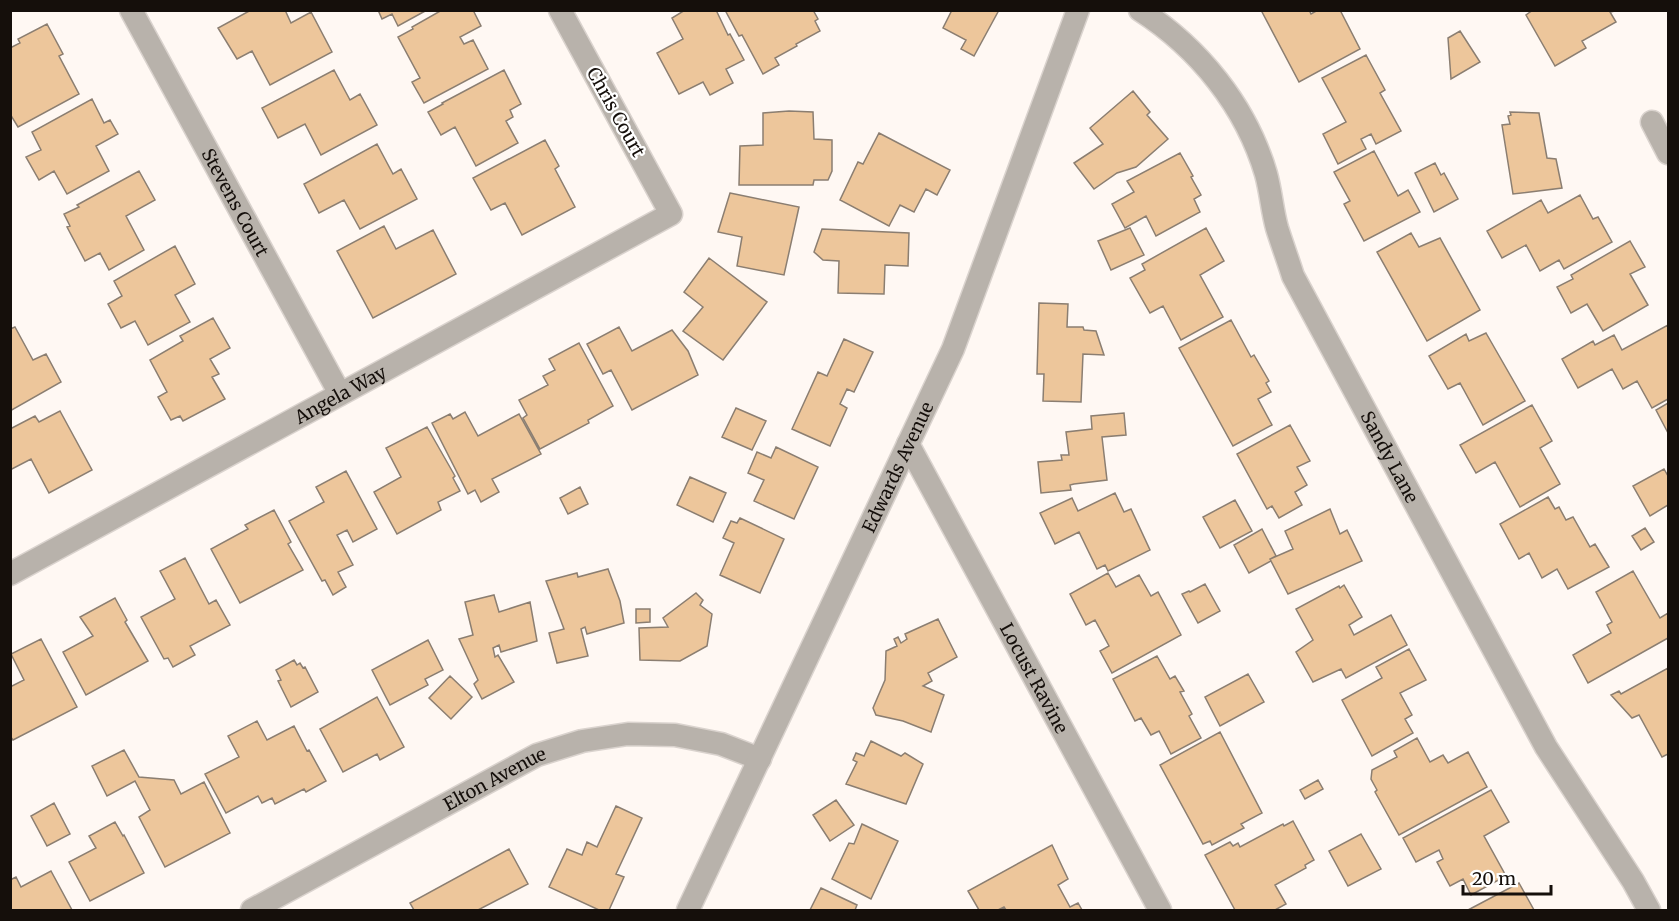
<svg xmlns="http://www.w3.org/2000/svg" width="1679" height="921" font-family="Merriweather,serif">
  <rect width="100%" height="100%" fill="#fff8f3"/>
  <path fill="#edc69b" stroke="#8b7e71" stroke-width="1.5" d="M251 10H285L291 23 311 12 332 52 270 85 252 51 237 59 218 28Z
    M378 10H427L398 26 392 14 382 19Z
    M442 10H473L481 26 460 37 464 44 473 40 488 69 424 103 412 82 420 78 398 37 413 29 412 27Z
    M685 10H716L728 35 730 34 744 60 726 69 733 83 710 95 703 82 679 94 657 53 683 39 672 18Z
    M725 10H813L818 19 815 21 820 31 796 44 797 46 775 58 779 65 763 74 742 35 739 36Z
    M952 10H999L974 56 961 49 966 40 943 28Z
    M1261 10H1309L1311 14 1318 10H1340L1360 49 1299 82Z
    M1533 10H1620L1610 12 1616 22 1582 41 1586 48 1555 66 1526 15Z
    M47 24 63 54 59 56 79 94 18 127 10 114V48L20 43 18 39Z
    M1460 31 1480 62 1451 79 1448 38Z
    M1366 55 1385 90 1380 93 1401 131 1376 144 1371 134 1361 139 1366 149 1338 164 1323 134 1346 122 1322 78Z
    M334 70 350 100 360 94 377 125 321 155 305 124 278 138 262 108Z
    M504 70 521 104 510 110 513 117 506 121 518 143 476 166 455 127 441 135 428 112 443 104 442 103Z
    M1133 91 1150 112 1147 115 1168 139 1136 167 1117 173 1094 189 1074 163 1103 144 1090 128Z
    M92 99 104 123 110 120 118 134 96 146 109 171 67 194 54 171 39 180 26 157 41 150 32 132Z
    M789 111 813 112 814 139 832 140V171L828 180H814L813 185H739L740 146 763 145V113Z
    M1510 112 1539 113 1547 158 1556 159 1562 188 1513 194 1502 125 1510 124 1508 116 1511 115Z
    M879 133 950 170 937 195 926 189 914 212 900 205 889 226 840 200 858 162 863 164Z
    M545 140 559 166 555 169 575 207 522 235 505 203 491 210 473 178Z
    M377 144 393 174 401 169 417 199 360 229 344 200 319 213 304 184Z
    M1374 151 1398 196 1408 190 1420 212 1364 241 1344 204 1350 201 1334 172Z
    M1180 153 1193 176 1191 177 1201 195 1194 199 1200 212 1156 236 1146 216 1125 228 1112 204 1134 192 1127 181Z
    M1435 163 1441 175 1444 173 1458 199 1434 212 1415 173Z
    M139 171 155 200 126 216 144 250 109 270 100 253 85 261 67 227 70 226 64 214 79 207 77 205Z
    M730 193 799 207 784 275 737 266 742 237 718 232Z
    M1580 195 1593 219 1598 217 1612 242 1564 269 1559 260 1540 271 1526 245 1502 258 1487 231 1541 200 1548 213Z
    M384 226 396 249 433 230 456 274 373 318 337 251Z
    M1130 228 1144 255 1111 270 1098 241Z
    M1206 228 1224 261 1200 275 1223 317 1181 340 1163 306 1150 313 1130 278 1145 270 1142 264Z
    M822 229 909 233 908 266 885 265 884 294 838 293 839 261 823 260 814 252Z
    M1411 233 1419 247 1440 238 1480 310 1427 341 1377 252Z
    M1630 241 1645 267 1630 274 1648 305 1603 331 1587 304 1571 313 1557 287 1573 279 1571 275Z
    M175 246 195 284 175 295 190 322 148 345 135 321 121 328 108 304 122 296 114 281Z
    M709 258 767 302 723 360 683 331 703 307 684 292Z
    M1039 303 1068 304 1067 327H1083L1084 330 1096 331 1104 355 1083 354 1081 402 1043 401 1044 374H1037Z
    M213 318 230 348 210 359 219 374 212 377 225 399 183 421 180 416 171 420 158 397 167 392 150 360 183 341 180 336Z
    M1231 320 1251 357 1254 355 1269 381 1266 383 1271 392 1258 399 1272 425 1233 446 1179 348Z
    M1668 325V399L1652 408 1637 381 1623 389 1612 369 1578 388 1562 359 1593 341 1595 345 1614 335 1622 350Z
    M15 327 33 360 46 354 61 382 10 411V329Z
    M619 327 632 351 672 330 688 351 698 375 632 410 611 370 603 374 587 344Z
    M1486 333 1525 401 1483 425 1460 383 1448 389 1429 356 1466 334 1469 341Z
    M844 339 873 352 854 392 847 389 840 404 847 408 830 446 792 429 818 372 827 376Z
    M579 343 613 406 588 420 589 423 540 449 523 418 527 415 519 400 548 385 543 376 555 370 549 359Z
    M1668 403V433L1656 410Z
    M1532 405 1552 441 1540 448 1560 484 1520 507 1495 462 1476 473 1460 445Z
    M736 408 766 421 752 450 722 437Z
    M60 411 92 470 49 493 31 459 10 470V429L35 416 39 422Z
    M465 412 478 436 519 414 541 454 492 479 499 492 481 502 475 490 468 494 432 423 450 414 453 419Z
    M1124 413 1126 435 1102 437 1107 480 1074 484 1070 485 1071 490 1041 493 1038 462 1062 460 1061 455H1069L1066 432 1092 429 1091 416Z
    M1290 425 1310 461 1297 467 1307 485 1295 492 1302 505 1279 518 1272 506 1267 509 1237 454Z
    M427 427 455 476 453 478 460 491 438 502 441 510 397 534 374 492 401 477 386 448Z
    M776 447 818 467 794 519 754 501 764 480 748 473 757 452 771 458Z
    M1664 469 1668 476V505L1650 516 1633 486Z
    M346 471 377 529 353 542 347 530 337 535 353 565 338 572 346 587 333 595 325 580 322 581 289 521 324 502 316 487Z
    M690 477 726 493 713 522 677 505Z
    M580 487 588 504 568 514 560 498Z
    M1115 493 1124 512 1131 509 1150 550 1108 571 1105 565 1097 569 1079 532 1055 544 1040 513 1072 498 1078 511Z
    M1548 497 1555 509 1559 507 1566 520 1573 517 1590 547 1595 544 1609 567 1568 589 1557 569 1542 578 1529 553 1519 559 1500 524Z
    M1235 500 1252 531 1220 548 1203 517Z
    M1330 509 1340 534 1347 530 1362 561 1288 594 1270 559 1293 549 1285 531Z
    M274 510 291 542 288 544 303 570 240 603 211 549 248 529 245 525Z
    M740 518 784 539 760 593 720 575 734 543 723 538 731 521 737 523Z
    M1645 528 1654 542 1641 550 1632 536Z
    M1262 529 1276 556 1270 559 1271 561 1249 573 1234 545Z
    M185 558 209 604 216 600 230 625 190 646 195 655 173 667 168 658 164 659 141 617 175 599 160 571Z
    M608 569 620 601 624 623 587 634 585 627 581 629 588 656 557 663 549 633 564 629 546 581 577 573 578 577Z
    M1633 571 1660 618 1668 613V638L1588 683 1573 655 1611 633 1607 625 1612 622 1596 592Z
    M1108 573 1116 587 1139 575 1151 596 1158 592 1181 635 1112 673 1100 651 1109 646 1095 620 1086 625 1070 594Z
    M1205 584 1220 611 1198 623 1182 594 1189 591 1190 592Z
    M1344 585 1362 617 1349 625 1354 635 1391 615 1407 645 1346 678 1341 669 1313 682 1296 652 1313 640 1296 609 1339 586 1340 588Z
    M696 593 703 600 700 605 712 614 707 646 680 661 640 660 639 628 668 627 663 618Z
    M494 595 499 612 530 602 537 641 501 652 499 645 493 648 495 657 498 655 514 682 482 699 474 684 478 680 459 639 473 635 465 602Z
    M115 598 127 620 125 622 148 661 86 695 63 652 93 636 80 617Z
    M636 609H650V622L636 623Z
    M938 619 957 657 928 673 932 681 923 686 944 695 931 732 903 721 876 715 873 708 885 680 886 651 897 646 894 639 898 637 901 643 907 639 905 634Z
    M41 639 77 707 13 740 10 736V687L24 680 11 654Z
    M428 640 443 670 425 679 428 685 390 705 372 670Z
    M1409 649 1426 680 1400 693 1412 715 1405 719 1413 733 1372 756 1342 700 1382 678 1376 667Z
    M1157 656 1170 679 1175 676 1184 691 1180 692 1192 714 1189 716 1201 738 1171 754 1159 731 1151 735 1141 718 1135 721 1113 679Z
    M294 660 297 665 300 663 303 668 305 667 318 692 291 707 278 681 281 680 276 670Z
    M1668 668V754L1662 757 1639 715 1632 718 1611 695 1619 691 1621 694Z
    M1248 674 1264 702 1220 726 1205 697Z
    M450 676 472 697 451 719 429 698Z
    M377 697 404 747 380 760 377 754 343 772 320 729Z
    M257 721 267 740 294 726 307 751 309 750 326 781 306 792 304 789 275 804 272 798 262 803 258 796 226 813 205 774 239 757 228 736Z
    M1220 732 1262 813 1241 824 1244 828 1212 845 1210 841 1203 844 1160 765Z
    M1417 738 1430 762 1443 755 1448 763 1468 752 1487 787 1399 835 1375 792 1377 790 1371 779 1372 770 1397 757 1394 751Z
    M871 741 901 756 905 753 923 764 906 804 846 784 857 762 853 760 856 753 864 756Z
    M124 750 139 777 174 780 181 794 204 782 230 833 165 867 139 817 150 810 135 781 107 796 92 766Z
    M1318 780 1323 789 1305 799 1300 790Z
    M1491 790 1509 822 1484 836 1506 876 1471 895 1463 879 1450 886 1437 862 1443 859 1439 850 1416 862 1403 838Z
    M836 800 854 825 830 841 813 815Z
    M54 803 70 834 47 846 31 816Z
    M616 806 642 818 616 874 624 877 609 910H599L549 887 567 849 582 855 587 842 597 847Z
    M1293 821 1314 860 1305 865 1306 868 1275 885 1286 904 1275 910H1235L1205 855 1230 842 1233 846 1238 843 1240 847 1283 824 1284 826Z
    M115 822 123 836 124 835 144 873 90 901 69 862 96 848 89 836Z
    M862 824 898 841 871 899 832 879 849 843 854 844Z
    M1361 834 1381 869 1348 886 1329 851Z
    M1052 845 1068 879 1058 885 1070 907 1078 903 1082 910H1006L1004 907 998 910H979L968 891Z
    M509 849 528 884 478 910H414L410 903Z
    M51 871 72 910H10V880L16 877 21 887Z
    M1519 883 1534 910H1468Z
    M821 888 857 905 855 910H810Z"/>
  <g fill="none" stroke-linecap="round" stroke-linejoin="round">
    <g stroke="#dad3ce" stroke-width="25">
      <g id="minor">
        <path id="s1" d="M131 10 340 394"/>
        <path id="s2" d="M1140 10C1199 48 1246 106 1266 174 1271 192 1272 210 1277 228 1282 244 1288 260 1293 276L1546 747 1633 881 1649 910"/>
        <path d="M1652 122 1668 153"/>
        <path id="s3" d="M908 444 1160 910"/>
        <path id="s4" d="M10 574 671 214 560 10"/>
        <path id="s5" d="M252 910 537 755 582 741 628 734 675 735 721 744 760 759"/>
        <path id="s6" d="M688 910 953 349 1078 10"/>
      </g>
    </g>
    <use href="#minor" stroke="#b8b2ab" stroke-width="22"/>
  </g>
  <g text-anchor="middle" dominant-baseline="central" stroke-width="4.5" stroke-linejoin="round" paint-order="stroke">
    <g font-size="18" fill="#150f0b" stroke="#fff">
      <text transform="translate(616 112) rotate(61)">Chris Court</text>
      <text stroke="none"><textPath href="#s1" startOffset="219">Stevens Court</textPath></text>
      <text stroke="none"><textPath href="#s4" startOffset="376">Angela Way</textPath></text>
      <text stroke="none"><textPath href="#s2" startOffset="522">Sandy Lane</textPath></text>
      <text stroke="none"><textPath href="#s6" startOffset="490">Edwards Avenue</textPath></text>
      <text stroke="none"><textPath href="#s3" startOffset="266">Locust Ravine</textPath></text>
      <text stroke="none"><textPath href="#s5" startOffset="276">Elton Avenue</textPath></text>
    </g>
  </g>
  <rect width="1679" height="921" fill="none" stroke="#150f0b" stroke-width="24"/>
  <path d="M1463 885v9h88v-9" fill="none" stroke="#150f0b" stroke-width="3"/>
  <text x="1472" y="885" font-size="18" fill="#150f0b" stroke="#ffffff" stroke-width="4.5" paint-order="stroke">20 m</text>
</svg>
